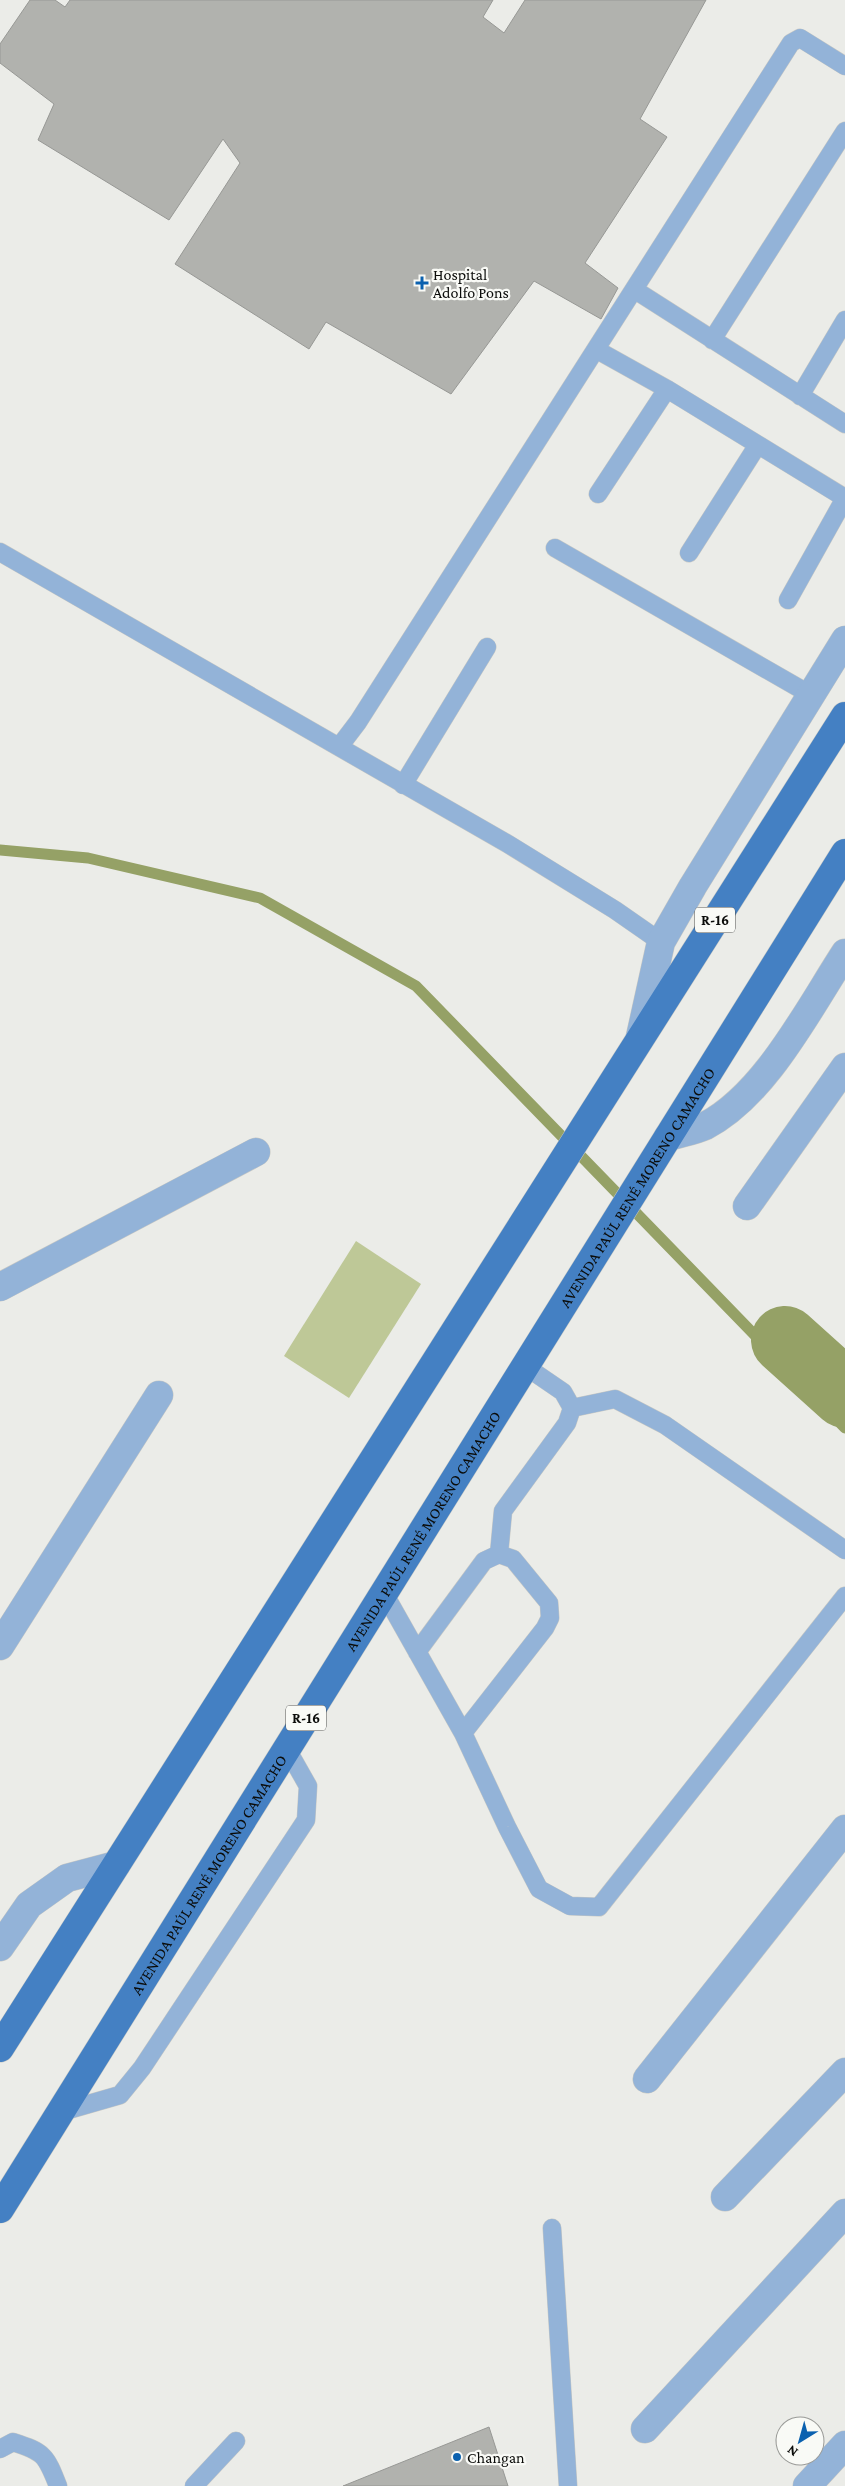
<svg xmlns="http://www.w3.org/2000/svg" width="845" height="2486" font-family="'Crimson Pro',serif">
  <rect width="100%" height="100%" fill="#ebece8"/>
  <path fill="#bec897" d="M356 1241 421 1284 349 1398 284 1356Z"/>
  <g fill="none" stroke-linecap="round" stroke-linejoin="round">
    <path stroke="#95a166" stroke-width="11" d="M0 850 88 858 260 898 416 986 845 1428"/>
    <path stroke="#95a166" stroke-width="68" d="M785 1340 845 1394"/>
  </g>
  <path fill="#b1b2ae" stroke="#979895" d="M30 0H55L65 7 70 0H493L483 17 504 33 525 0H706L640 119 667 137 585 263 618 288 601 319 534 281 451 394 326 322 309 349 175 264 240 163 223 139 169 220 38 140 54 104 0 63V44Z
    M489 2427 508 2486H343Z"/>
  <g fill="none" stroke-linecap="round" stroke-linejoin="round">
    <g stroke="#c7c8c4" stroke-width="19">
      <path id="service" d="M635 290 845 424
        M712 340 845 131
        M597 350 667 389 845 498
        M800 396 845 320
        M598 494 667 389
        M555 548 811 695
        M0 552 339 747 358 722 791 43 800 38 845 66
        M689 553 757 446
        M788 600 845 498
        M339 747 508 844 615 910 661 942
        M403 785 487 647
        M572 1408 615 1399 665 1425 845 1550
        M499 1554 503 1511 567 1423 572 1408 563 1392 525 1366
        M384 1593 463 1733 507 1827 539 1889 570 1906 599 1907 845 1596
        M417 1652 484 1561 499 1554 513 1559 549 1603 550 1618 545 1628 463 1733
        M61 2112 120 2095 142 2068 306 1820 308 1786 287 1749
        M552 2228 568 2486
        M0 2449 13 2442C44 2452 46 2455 58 2486
        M194 2486 236 2441"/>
    </g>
    <g stroke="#c7c8c4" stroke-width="29">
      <path id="minor" d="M640 1037 661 942 693 886 845 640
        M668 1137C680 1133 694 1131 705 1126 765 1095 808 1010 845 953
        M747 1206 845 1067
        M0 1287 256 1152
        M0 1646 159 1395
        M0 1947 29 1905 67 1878 116 1865
        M647 2079 845 1829
        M725 2197 845 2072
        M645 2429 845 2213
        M807 2486 845 2445"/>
    </g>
    <g stroke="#c7c8c4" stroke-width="29">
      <g id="primary">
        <path d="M0 2048 845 716"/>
        <path id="s1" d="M0 2209 845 853"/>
      </g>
    </g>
    <use href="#service" stroke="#93b3d8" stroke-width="18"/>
    <use href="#minor" stroke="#93b3d8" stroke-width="28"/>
    <use href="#primary" stroke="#4480c3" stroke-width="28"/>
  </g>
  <g fill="#0b61af" stroke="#f9faf6" stroke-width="2">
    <path d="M419.5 275.5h5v5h5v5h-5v5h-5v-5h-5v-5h5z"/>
    <circle cx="457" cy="2457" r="5"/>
  </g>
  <g text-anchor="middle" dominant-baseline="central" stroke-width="4.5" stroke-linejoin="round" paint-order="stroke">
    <g fill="#f9faf6" stroke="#525351" stroke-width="1">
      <rect x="695" y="907.5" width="40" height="25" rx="4"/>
      <rect x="286" y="1705.5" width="40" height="25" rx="4"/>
    </g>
    <g font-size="15" font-weight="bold" fill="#0b0c0a">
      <text x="715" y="920">R-16</text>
      <text x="306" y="1718">R-16</text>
    </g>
    <g font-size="16" fill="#0b0c0a" stroke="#f9faf6" text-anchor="start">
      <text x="433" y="274">Hospital<tspan x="433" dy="18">Adolfo Pons</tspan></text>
      <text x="467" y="2457">Changan</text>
    </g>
    <g font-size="16" fill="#0b0c0a" stroke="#f9faf6">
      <text stroke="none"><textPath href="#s1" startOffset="1204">AVENIDA PAÚL RENÉ MORENO CAMACHO</textPath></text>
      <text stroke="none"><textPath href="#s1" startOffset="799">AVENIDA PAÚL RENÉ MORENO CAMACHO</textPath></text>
      <text stroke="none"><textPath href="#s1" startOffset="394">AVENIDA PAÚL RENÉ MORENO CAMACHO</textPath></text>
    </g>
  </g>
  <g transform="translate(800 2441) rotate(217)"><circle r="24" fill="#f9faf6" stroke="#9a9b98"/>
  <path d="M0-4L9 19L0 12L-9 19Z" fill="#0b61af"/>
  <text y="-8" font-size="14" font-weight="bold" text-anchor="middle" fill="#0b0c0a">N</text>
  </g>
</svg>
